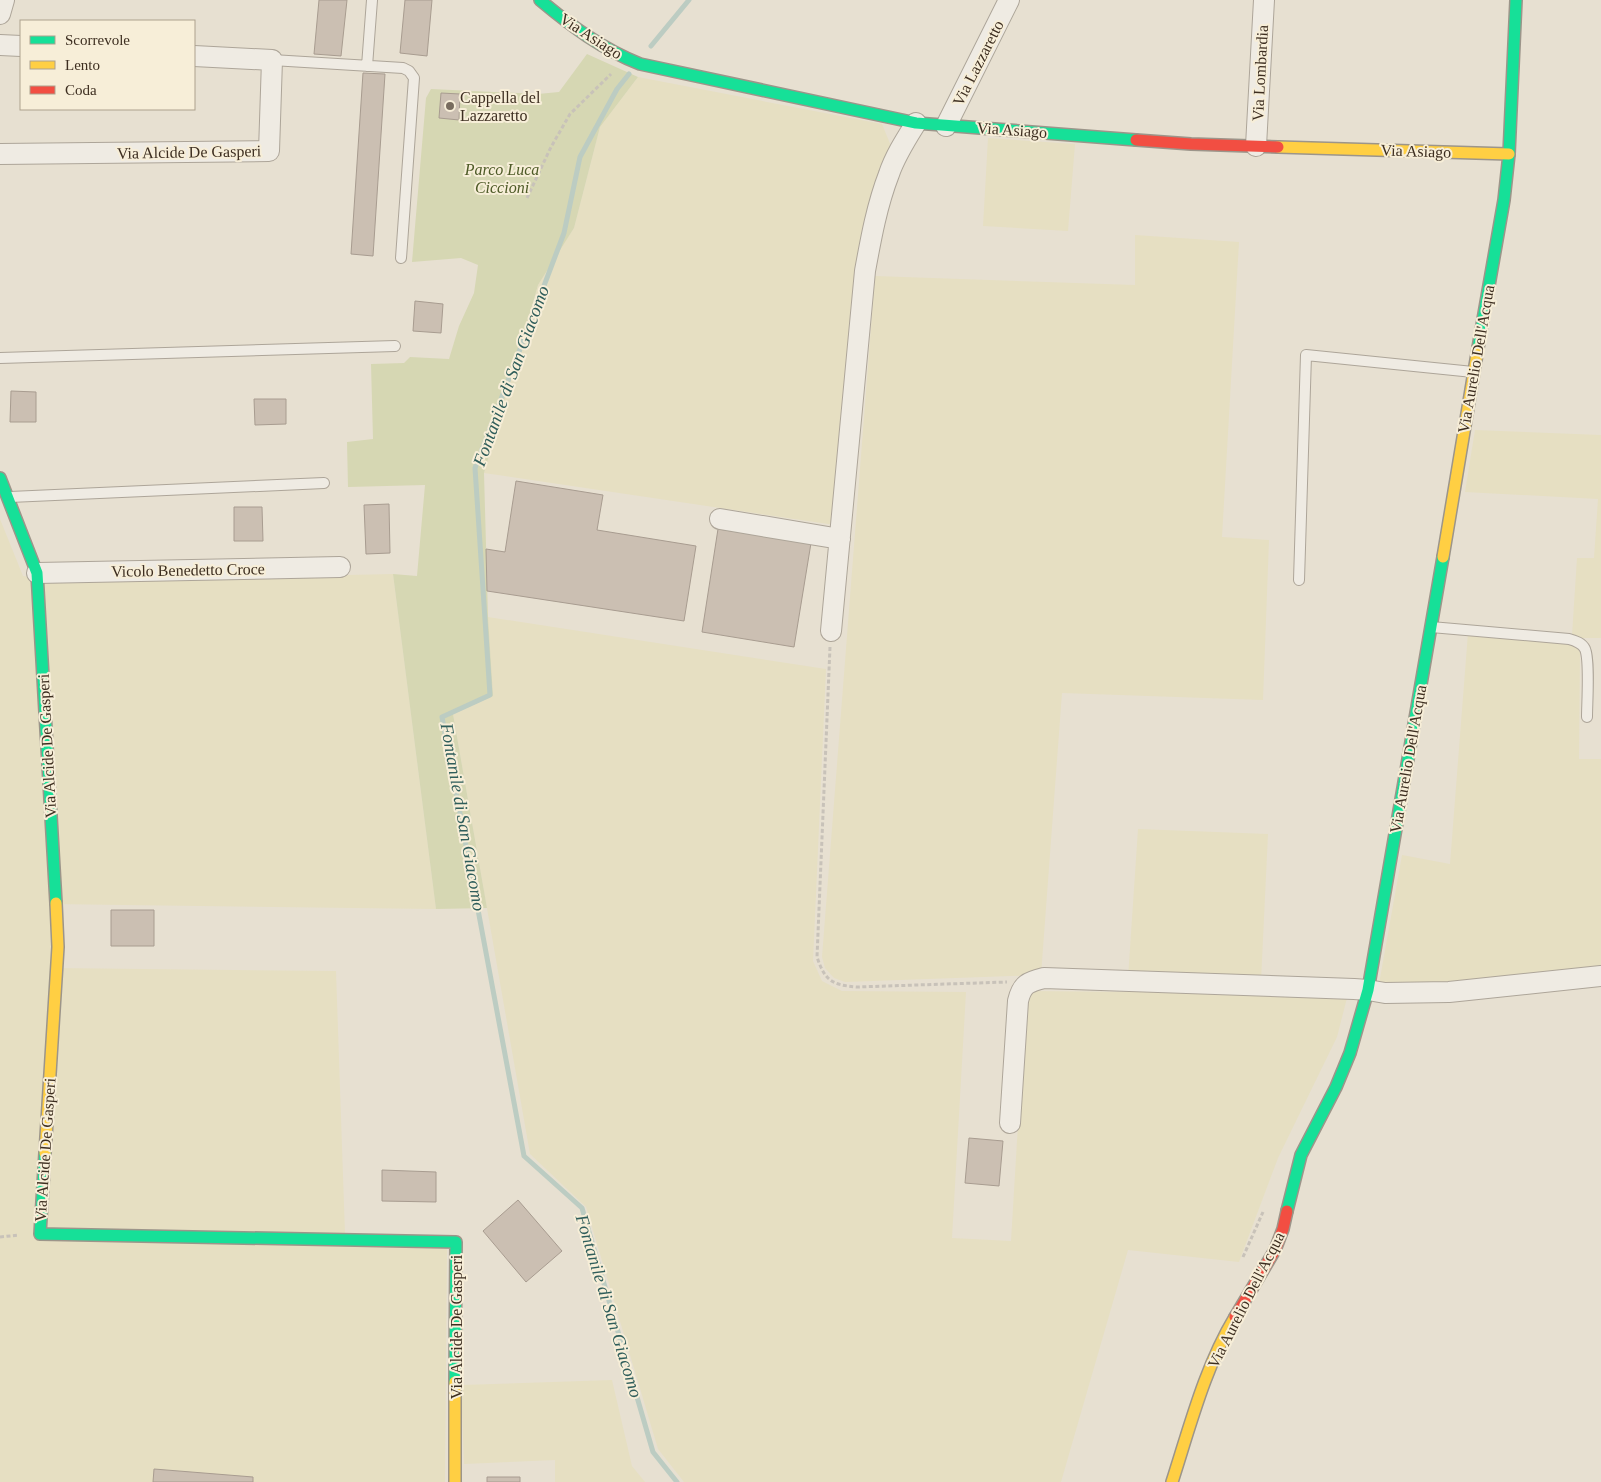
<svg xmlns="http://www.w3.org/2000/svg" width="1601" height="1482" font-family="Georgia,serif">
  <rect width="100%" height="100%" fill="#e7e0d1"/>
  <path fill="#e6dfc2" d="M638 77 882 124 891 146 835 525 484 473 538 285 574 228 600 127Z
    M988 138 1075 144 1068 231 983 226Z
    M1135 235 1239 242 1222 537 1269 540 1263 700 1062 693 1041 975 845 982 834 978 825 968 822 957 875 276 1135 285Z
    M1475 430 1601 435V638H1580L1572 635 1577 558H1594L1598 499 1465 492Z
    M0 519 23 576 57 581 393 574 436 909 50 904 51 968 336 971 345 1234 447 1249 445 1482H0Z
    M488 617 826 669 813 961 822 981 842 991 966 992 952 1238 1011 1241 1026 991 1348 994 1337 1037 1278 1158 1239 1262 1128 1250 1061 1482H684L658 1449 586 1207 530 1154 453 714 493 696Z
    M1468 633 1570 643 1576 646 1580 652 1579 759H1601V971L1439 987 1379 984 1402 855 1450 864Z
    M1138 829 1268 834 1261 981 1128 978Z
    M612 1380 632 1466 645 1482H555V1460L464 1464 461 1385Z"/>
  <path fill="#d6d7b3" d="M587 54 638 77 600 127 574 228 538 285 484 473 488 617 493 696 453 714 487 908 436 909 393 574 417 576 425 485 348 487 347 442 373 439 371 364 404 363 410 357 449 359 459 326 474 293 478 265 461 258 412 262 426 98 431 89 538 94 559 92Z"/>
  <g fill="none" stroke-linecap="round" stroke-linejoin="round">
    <path stroke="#bcccc2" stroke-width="5" d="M651 46 689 0
      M629 74 617 89 580 157 564 233 475 468 490 695 442 717 524 1156 582 1208 653 1452 677 1482"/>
  </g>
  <path fill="#cbbfb2" stroke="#a89c90" d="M319 0H347L341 56 314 54Z
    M405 0H432L427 56 400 53Z
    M363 73 385 74 373 256 351 254Z
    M441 93 460 94 459 120 439 118Z
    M415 301 443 304 441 333 413 331Z
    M11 391 36 392V422H10Z
    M254 399H286V424L255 425Z
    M516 481 603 495 597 530 696 546 684 621 487 591 486 549 505 552Z
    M389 504 390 553 366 554 364 505Z
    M234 507H262L263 541H234Z
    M718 529 811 543 794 647 702 632Z
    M111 910H154V946H111Z
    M969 1138 1003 1141 999 1186 965 1183Z
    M382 1170 436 1172V1202L382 1201Z
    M518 1200 562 1251 526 1282 483 1231Z
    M154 1469 253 1477V1482H153Z
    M487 1477H520V1482H487Z"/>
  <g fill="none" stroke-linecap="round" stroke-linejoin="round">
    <g stroke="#ada599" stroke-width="12">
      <path id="lane" d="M272 60 403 68 409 71 414 78 401 258
        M367 66 372 0
        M0 358 395 346
        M10 497 324 483
        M1299 580 1306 355 1473 372
        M1431 627 1569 639C1576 641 1582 643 1585 649 1590 660 1587 703 1587 717"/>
    </g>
    <g stroke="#ada599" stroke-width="22">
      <path id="street" d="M0 14 4 0
        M0 45 21 46
        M946 126 1009 0
        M1256 146 1264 0
        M0 154 269 151 272 60 194 56
        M720 519 840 539
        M37 573 340 567
        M831 631 865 271C871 238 877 205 889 174 895 156 906 139 916 123
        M1010 1123 1018 1001C1022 984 1028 982 1044 978L1354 989 1368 990 1385 993 1449 992 1601 976"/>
    </g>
    <g stroke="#9c958a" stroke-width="14">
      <path id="fast" d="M540 0C571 26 602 49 640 64L916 123 1136 140
        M1478 348 1504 200 1509 154 1516 0
        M0 478 37 573 56 903
        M45 1153 40 1234 456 1242 455 1382
        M1287 1211 1301 1155 1336 1087 1350 1053 1368 990 1443 557"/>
    </g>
    <g stroke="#9c958a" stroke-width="14">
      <path id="slow" d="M1278 147 1509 154
        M1443 557 1478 348
        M45 1153 58 947 56 903
        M455 1482V1382
        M1172 1482C1190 1426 1205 1367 1235 1317"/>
    </g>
    <g stroke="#9c958a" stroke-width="14">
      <path id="jam" d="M1136 140 1191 144 1278 147
        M1235 1317 1275 1250 1283 1229 1287 1211"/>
    </g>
    <path stroke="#c8c2b9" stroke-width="3" stroke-dasharray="4 2.5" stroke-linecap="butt" d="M527 198 551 147 570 114 611 74
      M830 647 817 957C825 981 832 985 857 987L1007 982
      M0 1237 19 1235
      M1243 1257 1263 1212"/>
    <use href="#lane" stroke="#efebe3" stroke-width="10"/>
    <use href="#street" stroke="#efebe3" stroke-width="20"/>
    <use href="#fast" stroke="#16e098" stroke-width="11"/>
    <use href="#slow" stroke="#ffcf43" stroke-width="11"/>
    <use href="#jam" stroke="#f24e42" stroke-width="11"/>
  </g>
  <circle fill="#786c5e" stroke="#f7eed8" stroke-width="2" cx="450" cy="106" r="5"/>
  <g text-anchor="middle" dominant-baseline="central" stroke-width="4" stroke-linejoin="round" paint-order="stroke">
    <g font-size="16" fill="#3d2e20" stroke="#f7eed8">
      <text transform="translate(591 36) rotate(33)">Via Asiago</text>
      <text transform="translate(978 63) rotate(-63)">Via Lazzaretto</text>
      <text transform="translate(1260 73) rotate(-87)">Via Lombardia</text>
      <text transform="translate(1012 130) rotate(4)">Via Asiago</text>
      <text transform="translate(1416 151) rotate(2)">Via Asiago</text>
      <text transform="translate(189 152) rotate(-1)">Via Alcide De Gasperi</text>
      <text transform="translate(1476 359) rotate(-80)">Via Aurelio Dell'Acqua</text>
      <text transform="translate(188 570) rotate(-1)">Vicolo Benedetto Croce</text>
      <text transform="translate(47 746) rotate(-93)">Via Alcide De Gasperi</text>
      <text transform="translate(1408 759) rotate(-80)">Via Aurelio Dell'Acqua</text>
      <text transform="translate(45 1150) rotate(-86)">Via Alcide De Gasperi</text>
      <text transform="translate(1246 1300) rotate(-63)">Via Aurelio Dell'Acqua</text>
      <text transform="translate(456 1327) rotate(-90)">Via Alcide De Gasperi</text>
    </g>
    <g font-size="16" fill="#3d2e20" stroke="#f7eed8" text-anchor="start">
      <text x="460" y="97">Cappella del<tspan x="460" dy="18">Lazzaretto</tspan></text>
    </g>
    <g font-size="16" font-style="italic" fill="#4d5a26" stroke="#f7eed8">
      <text x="502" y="169">Parco Luca<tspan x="502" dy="18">Ciccioni</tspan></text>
    </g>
    <g font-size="18" font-style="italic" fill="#2f5d5a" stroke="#f7eed8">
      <text transform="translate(511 376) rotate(-70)">Fontanile di San Giacomo</text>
      <text transform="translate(463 817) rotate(80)">Fontanile di San Giacomo</text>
      <text transform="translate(609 1306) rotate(73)">Fontanile di San Giacomo</text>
    </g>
  </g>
  <rect x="20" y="20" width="175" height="90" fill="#f7eed8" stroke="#ada18e"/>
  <rect x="30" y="36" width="25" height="8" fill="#16e098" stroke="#ada18e"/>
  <text x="65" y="45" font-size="15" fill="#3d2e20">Scorrevole</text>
  <rect x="30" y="61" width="25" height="8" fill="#ffcf43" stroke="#ada18e"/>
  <text x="65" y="70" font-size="15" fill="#3d2e20">Lento</text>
  <rect x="30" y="86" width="25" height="8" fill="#f24e42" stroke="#ada18e"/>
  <text x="65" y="95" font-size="15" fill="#3d2e20">Coda</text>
</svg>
